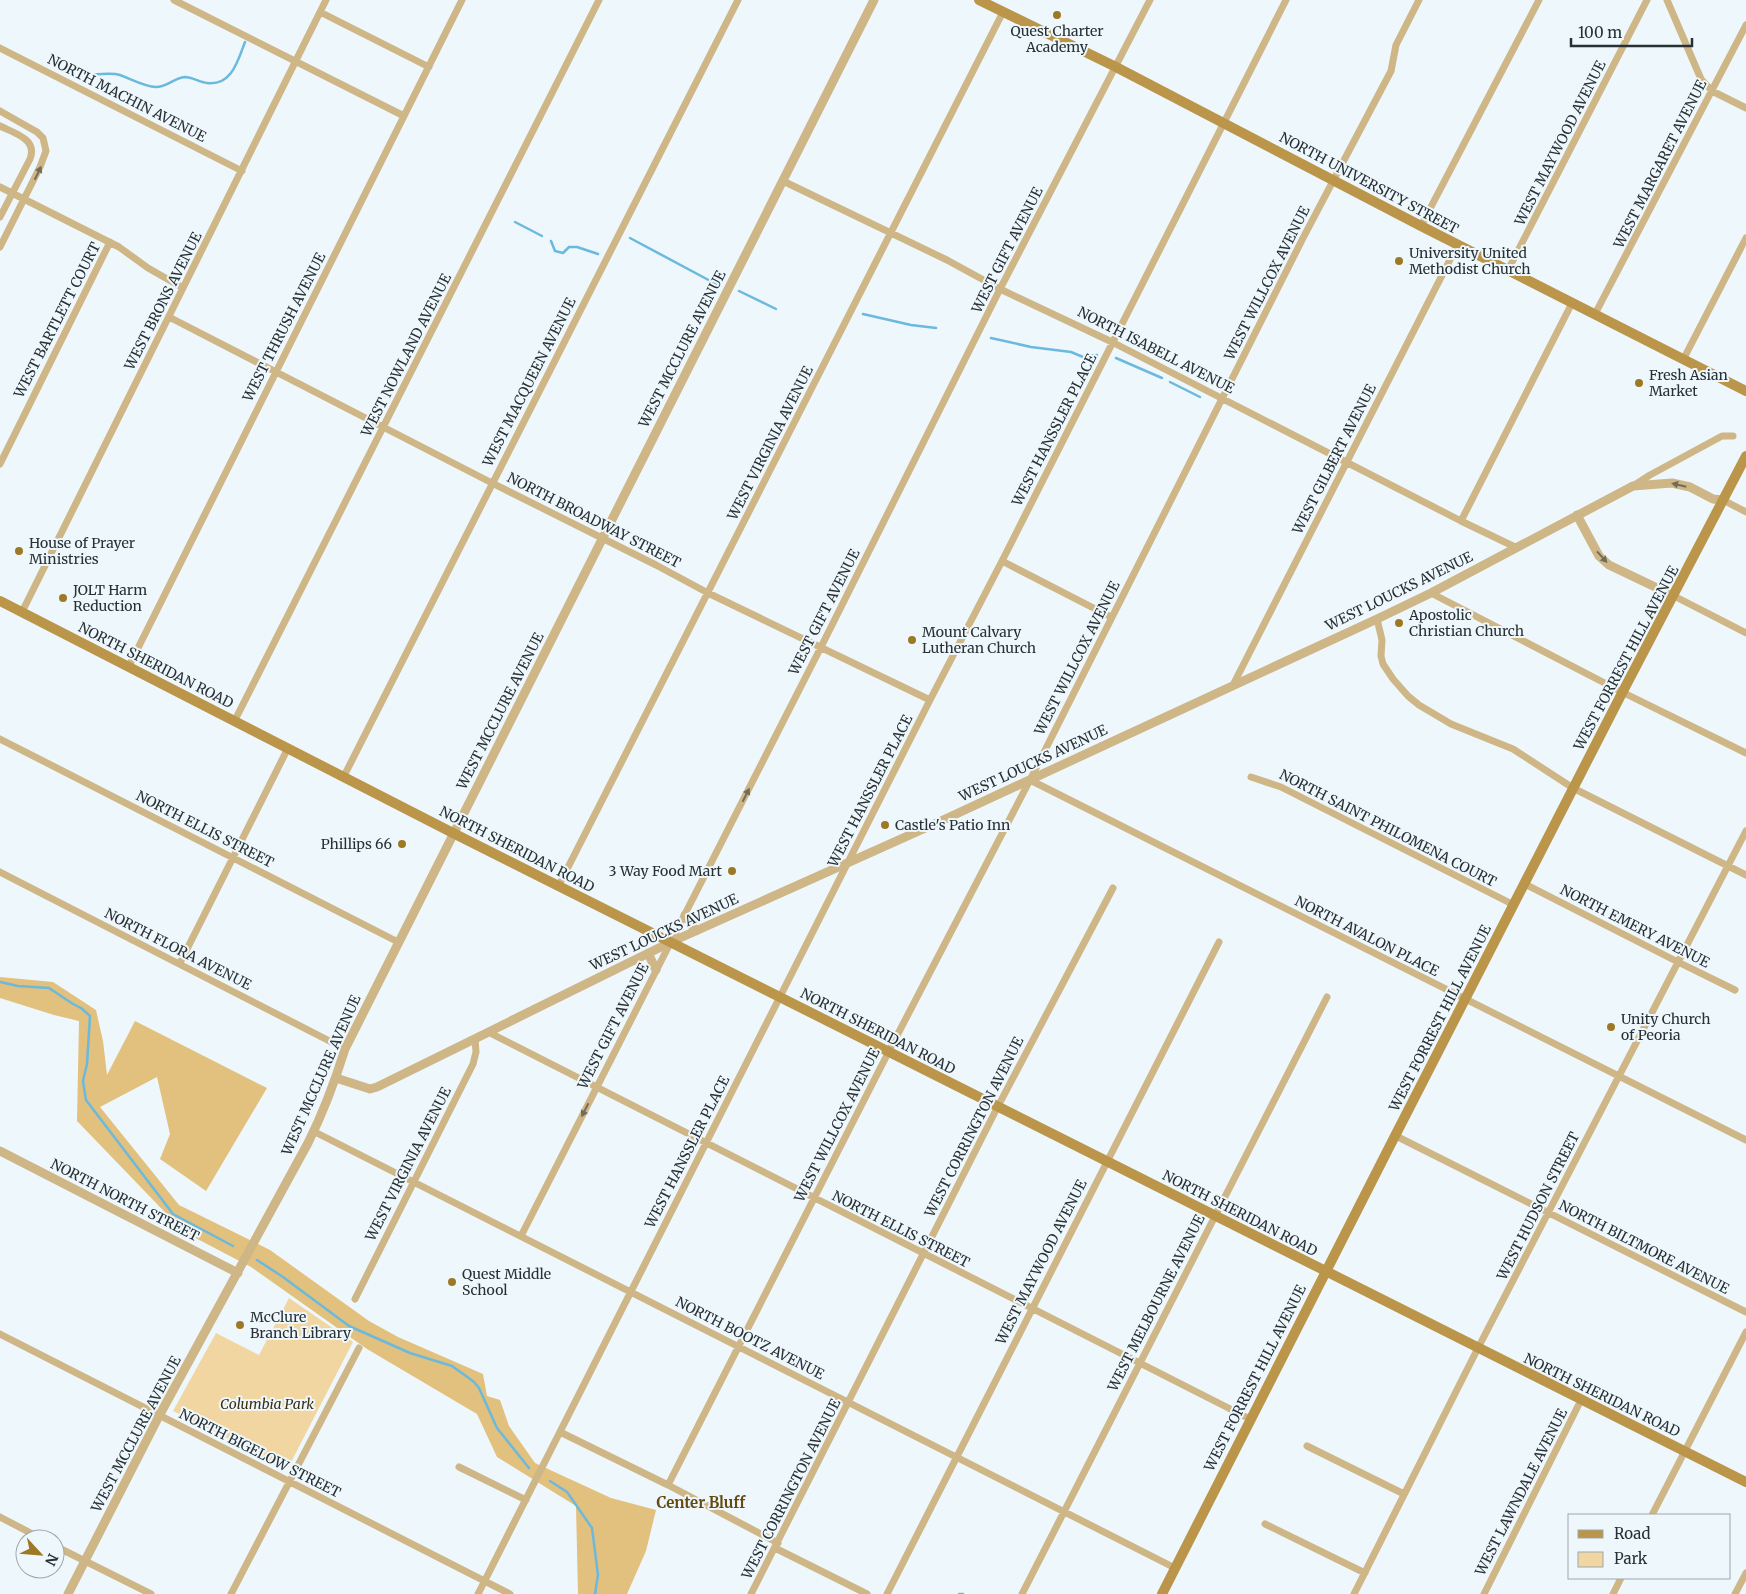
<svg xmlns="http://www.w3.org/2000/svg" width="1746" height="1594" font-family="Merriweather,serif">
  <rect width="100%" height="100%" fill="#eef7fc"/>
  <path fill="#f2d6a2" d="M289 1298 353 1342 288 1468 264 1459 237 1443 173 1411 216 1333 259 1355Z"/>
  <path fill="#e2c07d" d="M0 977 53 982 96 1010 103 1041 107 1075 135 1021 267 1088 206 1191 160 1159 170 1134 157 1077 100 1107 179 1205 270 1250 369 1321 398 1337 483 1374 487 1396 500 1400 509 1426 535 1463 611 1498 656 1510 646 1551 627 1594H578L576 1506 497 1457 477 1414 367 1349 251 1267 184 1232 77 1121 79 1021 54 1015 0 998Z"/>
  <g fill="none" stroke-linecap="round" stroke-linejoin="round">
    <path stroke="#6bb9dd" stroke-width="2.5" d="M85 75C96 75 110 72 120 75 131 79 145 87 156 87 168 87 173 78 185 77 192 77 199 82 207 83 232 86 238 60 245 42
      M515 222 542 236
      M630 238 716 284
      M551 241 555 251 563 253 569 247H577L598 254
      M739 291 776 309
      M863 314 911 325 936 328
      M991 338 1031 347 1071 352 1083 357 1097 355
      M1116 358 1162 378
      M1170 382 1200 397
      M0 982 18 986 49 988 73 1004 81 1008 90 1016 87 1064 83 1081 86 1100 173 1214 233 1246
      M257 1260 283 1277 349 1326 410 1353 452 1366 466 1376 474 1382 479 1388 497 1428 529 1468
      M550 1481 567 1492 592 1528 598 1575 595 1594
      M959 1594H963"/>
    <path stroke="#cfb687" stroke-width="7" d="M174 0 404 116
      M1667 0 1701 79 1712 91 1746 108
      M320 12 429 67
      M0 48 242 171
      M0 111 37 132 43 138 46 151 40 167 0 247
      M0 126C14 133 38 139 30 159L0 217
      M783 181 947 260 1000 289 1112 342 1461 521 1515 547
      M0 187 119 247 148 268 183 288
      M1421 226 1539 0
      M1508 270 1647 0
      M1595 314 1746 25
      M169 317 492 483 656 565 708 593 930 700
      M1684 358 1746 238
      M0 464 110 242
      M1633 486 1650 475 1722 436H1733
      M1723 500 1746 512
      M1461 521 1572 303
      M1002 561 1111 617
      M1431 593 1622 692 1746 753
      M1674 596 1746 633
      M22 612 326 0
      M1377 619 1382 640 1381 656 1383 664 1393 679 1408 696 1419 705 1451 724 1513 749 1573 788 1746 875
      M129 666 462 0
      M1233 685 1458 244
      M235 720 599 0
      M0 739 398 942
      M344 776 738 0
      M1251 777 1281 787 1514 905
      M1030 780 1746 1140
      M0 872 345 1049
      M1525 884 1678 962 1735 990
      M559 885 1003 12
      M180 963 288 748
      M488 1032 1250 1419
      M313 1131 1175 1568
      M1396 1136 1746 1312
      M521 1236 821 647 1000 289 1150 0
      M355 1299 473 1064 476 1052 475 1039
      M0 1334 510 1594
      M560 1432 668 1485 778 1543
      M1307 1446 1404 1494
      M459 1467 526 1500
      M668 1485 889 1051 1030 780 1303 238 1391 71 1396 45 1419 0
      M1652 1515 1746 1332
      M0 1517 42 1539
      M1265 1524 1365 1573
      M55 1546 151 1594
      M775 1548 867 1594
      M231 1594 359 1348
      M478 1594 930 700 1002 561 1286 0
      M751 1594 995 1112 1113 888
      M887 1594 1219 942
      M1022 1594 1327 997
      M1354 1594 1478 1348 1746 831
      M1484 1594 1581 1400
      M1613 1594 1621 1578
      M1735 1594 1746 1573"/>
    <path stroke="#cfb687" stroke-width="9" d="M1577 515 1599 556 1609 565 1674 596
      M685 915 696 931
      M648 953 656 970
      M336 1078 370 1089 377 1087 671 942 941 821 1377 619 1431 593 1633 486 1672 483 1690 487 1713 499 1723 500
      M0 1151 238 1273
      M68 1594 159 1416 308 1143C323 1113 335 1081 345 1049L874 0"/>
    <path stroke="#bb954a" stroke-width="10" d="M979 0 1116 67 1421 226 1746 391
      M0 601 453 833 1746 1482
      M1162 1594C1315 1294 1466 994 1621 695 1662 615 1705 536 1746 456"/>
  </g>
  <defs><path id="oneway-solid" d="M-6-.8H1V-3.2L6.5 0L1 3.2V.8H-6Z" transform="scale(1.25)"/></defs>
  <g fill="#736c59">
    <use href="#oneway-solid" transform="translate(38 173) rotate(-64)"/>
    <use href="#oneway-solid" transform="translate(1679 485) rotate(-167)"/>
    <use href="#oneway-solid" transform="translate(1602 557) rotate(48)"/>
    <use href="#oneway-solid" transform="translate(746 795) rotate(-63)"/>
    <use href="#oneway-solid" transform="translate(585 1110) rotate(117)"/>
  </g>
  <g fill="#9e7925" stroke="#eef7fc" stroke-width="2">
    <circle cx="1057" cy="15" r="5"/>
    <circle cx="1399" cy="261" r="5"/>
    <circle cx="1639" cy="383" r="5"/>
    <circle cx="19" cy="551" r="5"/>
    <circle cx="63" cy="598" r="5"/>
    <circle cx="1399" cy="623" r="5"/>
    <circle cx="912" cy="640" r="5"/>
    <circle cx="885" cy="825" r="5"/>
    <circle cx="402" cy="844" r="5"/>
    <circle cx="732" cy="871" r="5"/>
    <circle cx="1611" cy="1027" r="5"/>
    <circle cx="452" cy="1282" r="5"/>
    <circle cx="240" cy="1325" r="5"/>
  </g>
  <g text-anchor="middle" dominant-baseline="central" stroke-width="4" stroke-linejoin="round" paint-order="stroke">
    <g font-size="14" fill="#273034" stroke="#eef7fc" text-anchor="start">
      <text x="1057" y="31" text-anchor="middle">Quest Charter<tspan x="1057" dy="16">Academy</tspan></text>
      <text x="1409" y="253">University United<tspan x="1409" dy="16">Methodist Church</tspan></text>
      <text x="1649" y="375">Fresh Asian<tspan x="1649" dy="16">Market</tspan></text>
      <text x="29" y="543">House of Prayer<tspan x="29" dy="16">Ministries</tspan></text>
      <text x="73" y="590">JOLT Harm<tspan x="73" dy="16">Reduction</tspan></text>
      <text x="1409" y="615">Apostolic<tspan x="1409" dy="16">Christian Church</tspan></text>
      <text x="922" y="632">Mount Calvary<tspan x="922" dy="16">Lutheran Church</tspan></text>
      <text x="895" y="825">Castle's Patio Inn</text>
      <text x="392" y="844" text-anchor="end">Phillips 66</text>
      <text x="722" y="871" text-anchor="end">3 Way Food Mart</text>
      <text x="1621" y="1019">Unity Church<tspan x="1621" dy="16">of Peoria</tspan></text>
      <text x="462" y="1274">Quest Middle<tspan x="462" dy="16">School</tspan></text>
      <text x="250" y="1317">McClure<tspan x="250" dy="16">Branch Library</tspan></text>
    </g>
    <g font-size="14" fill="#273034" stroke="#eef7fc">
      <text transform="translate(127 98) rotate(27)">NORTH MACHIN AVENUE</text>
      <text transform="translate(1560 143) rotate(-63)">WEST MAYWOOD AVENUE</text>
      <text transform="translate(1660 164) rotate(-63)">WEST MARGARET AVENUE</text>
      <text transform="translate(1369 183) rotate(28)">NORTH UNIVERSITY STREET</text>
      <text transform="translate(1007 250) rotate(-63)">WEST GIFT AVENUE</text>
      <text transform="translate(1267 283) rotate(-63)">WEST WILLCOX AVENUE</text>
      <text transform="translate(163 301) rotate(-63)">WEST BRONS AVENUE</text>
      <text transform="translate(57 320) rotate(-63)">WEST BARTLETT COURT</text>
      <text transform="translate(284 327) rotate(-63)">WEST THRUSH AVENUE</text>
      <text transform="translate(682 349) rotate(-63)">WEST MCCLURE AVENUE</text>
      <text transform="translate(1156 350) rotate(27)">NORTH ISABELL AVENUE</text>
      <text transform="translate(406 355) rotate(-63)">WEST NOWLAND AVENUE</text>
      <text transform="translate(529 382) rotate(-63)">WEST MACQUEEN AVENUE</text>
      <text transform="translate(1054 430) rotate(-63)">WEST HANSSLER PLACE</text>
      <text transform="translate(770 443) rotate(-63)">WEST VIRGINIA AVENUE</text>
      <text transform="translate(1334 459) rotate(-63)">WEST GILBERT AVENUE</text>
      <text transform="translate(594 520) rotate(27)">NORTH BROADWAY STREET</text>
      <text transform="translate(1399 591) rotate(-26)">WEST LOUCKS AVENUE</text>
      <text transform="translate(824 612) rotate(-63)">WEST GIFT AVENUE</text>
      <text transform="translate(1077 658) rotate(-63)">WEST WILLCOX AVENUE</text>
      <text transform="translate(1626 658) rotate(-62)">WEST FORREST HILL AVENUE</text>
      <text transform="translate(156 665) rotate(27)">NORTH SHERIDAN ROAD</text>
      <text transform="translate(500 711) rotate(-63)">WEST MCCLURE AVENUE</text>
      <text transform="translate(1033 763) rotate(-25)">WEST LOUCKS AVENUE</text>
      <text transform="translate(870 791) rotate(-63)">WEST HANSSLER PLACE</text>
      <text transform="translate(1388 828) rotate(27)">NORTH SAINT PHILOMENA COURT</text>
      <text transform="translate(205 829) rotate(27)">NORTH ELLIS STREET</text>
      <text transform="translate(517 849) rotate(27)">NORTH SHERIDAN ROAD</text>
      <text transform="translate(1635 926) rotate(27)">NORTH EMERY AVENUE</text>
      <text transform="translate(664 932) rotate(-25)">WEST LOUCKS AVENUE</text>
      <text transform="translate(1367 936) rotate(27)">NORTH AVALON PLACE</text>
      <text transform="translate(178 949) rotate(27)">NORTH FLORA AVENUE</text>
      <text transform="translate(1440 1018) rotate(-63)">WEST FORREST HILL AVENUE</text>
      <text transform="translate(613 1026) rotate(-63)">WEST GIFT AVENUE</text>
      <text transform="translate(878 1031) rotate(27)">NORTH SHERIDAN ROAD</text>
      <text transform="translate(321 1075) rotate(-66)">WEST MCCLURE AVENUE</text>
      <text transform="translate(837 1125) rotate(-63)">WEST WILLCOX AVENUE</text>
      <text transform="translate(974 1127) rotate(-63)">WEST CORRINGTON AVENUE</text>
      <text transform="translate(687 1152) rotate(-63)">WEST HANSSLER PLACE</text>
      <text transform="translate(408 1164) rotate(-63)">WEST VIRGINIA AVENUE</text>
      <text transform="translate(125 1200) rotate(27)">NORTH NORTH STREET</text>
      <text transform="translate(1538 1206) rotate(-63)">WEST HUDSON STREET</text>
      <text transform="translate(1240 1213) rotate(27)">NORTH SHERIDAN ROAD</text>
      <text transform="translate(901 1229) rotate(27)">NORTH ELLIS STREET</text>
      <text transform="translate(1644 1247) rotate(27)">NORTH BILTMORE AVENUE</text>
      <text transform="translate(1041 1262) rotate(-63)">WEST MAYWOOD AVENUE</text>
      <text transform="translate(1156 1303) rotate(-63)">WEST MELBOURNE AVENUE</text>
      <text transform="translate(750 1338) rotate(27)">NORTH BOOTZ AVENUE</text>
      <text transform="translate(1255 1378) rotate(-63)">WEST FORREST HILL AVENUE</text>
      <text transform="translate(1602 1395) rotate(26)">NORTH SHERIDAN ROAD</text>
      <text transform="translate(136 1434) rotate(-62)">WEST MCCLURE AVENUE</text>
      <text transform="translate(260 1453) rotate(27)">NORTH BIGELOW STREET</text>
      <text transform="translate(791 1489) rotate(-63)">WEST CORRINGTON AVENUE</text>
      <text transform="translate(1521 1492) rotate(-63)">WEST LAWNDALE AVENUE</text>
    </g>
    <g font-size="14" font-style="italic" fill="#3c2e10" stroke="#eef7fc">
      <text x="267" y="1404">Columbia Park</text>
    </g>
    <g font-size="15" font-weight="bold" fill="#644a0f" stroke="#eef7fc">
      <text x="701" y="1502">Center Bluff</text>
    </g>
  </g>
  <rect x="1568" y="1514" width="162" height="65" fill="#eef7fc" stroke="#9ea7ac"/>
  <rect x="1578" y="1530" width="25" height="8" fill="#bb954a" stroke="#9ea7ac"/>
  <text x="1614" y="1539" font-size="15" fill="#273034">Road</text>
  <rect x="1578" y="1552" width="25" height="15" fill="#f2d6a2" stroke="#9ea7ac"/>
  <text x="1614" y="1564" font-size="15" fill="#273034">Park</text>
  <g transform="translate(40 1554) rotate(116)"><circle r="24" fill="#eef7fc" stroke="#9ea7ac"/>
  <path d="M0-4L9 19L0 12L-9 19Z" fill="#9e7925"/>
  <text y="-8" font-size="14" font-weight="bold" text-anchor="middle" fill="#273034">N</text>
  </g>
  <path d="M1571 38v8h121v-8" fill="none" stroke="#273034" stroke-width="2.5"/>
  <text x="1578" y="38" font-size="15" fill="#273034" stroke="#eef7fc" stroke-width="4" paint-order="stroke">100 m</text>
</svg>
